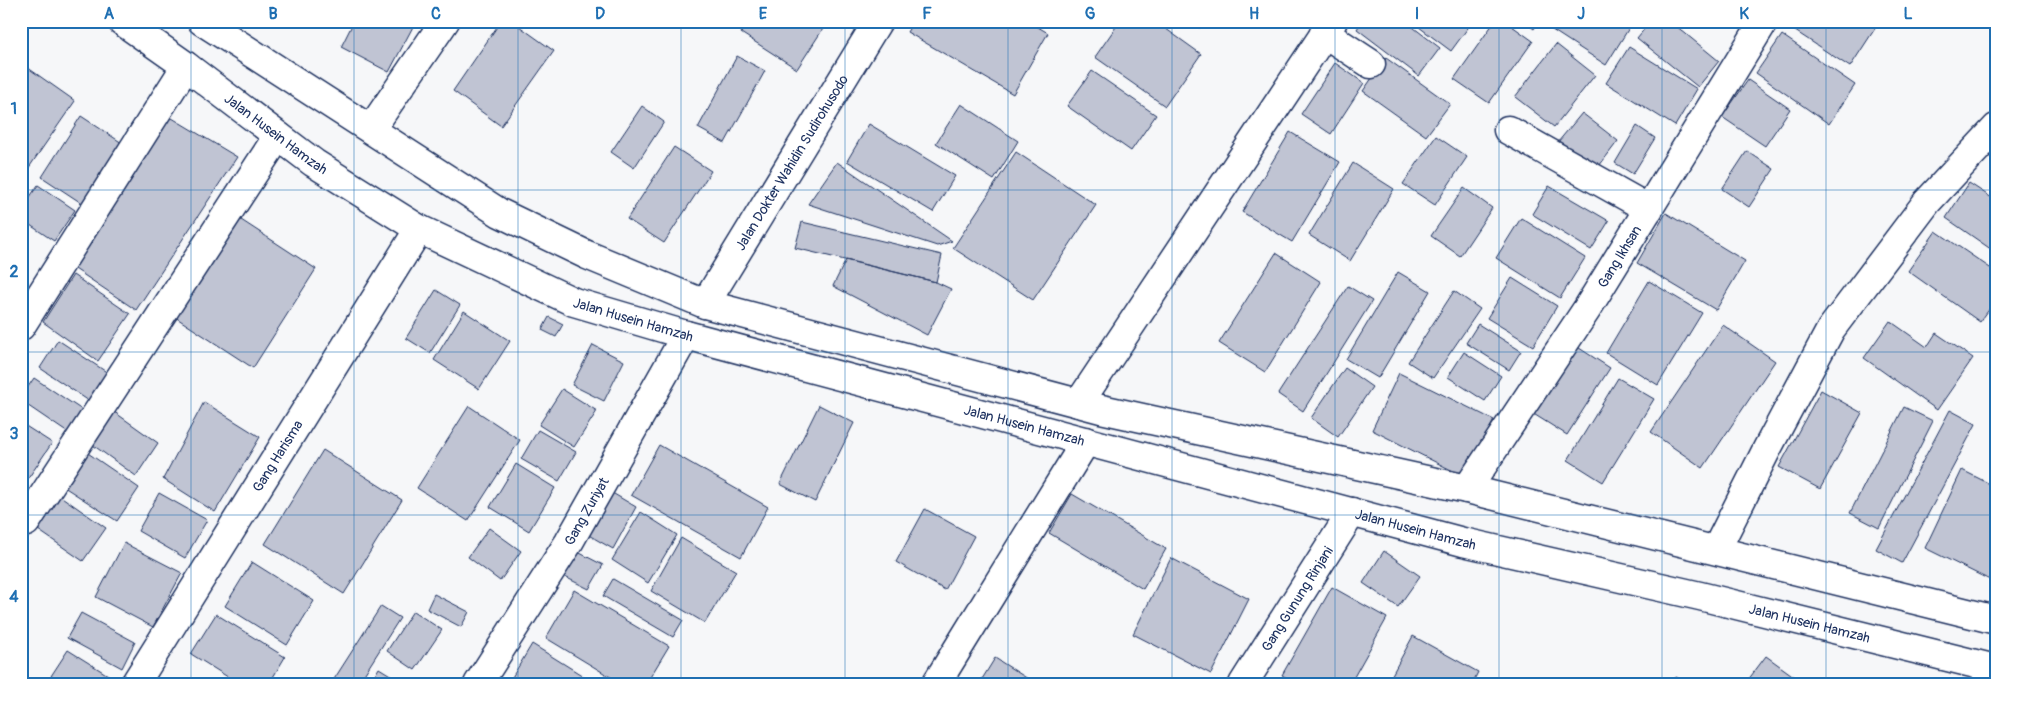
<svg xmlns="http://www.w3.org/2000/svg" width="2017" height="705" font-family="Pangolin,sans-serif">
  <rect width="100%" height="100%" fill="#f6f7f9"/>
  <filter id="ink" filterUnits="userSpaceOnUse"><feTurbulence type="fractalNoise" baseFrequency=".02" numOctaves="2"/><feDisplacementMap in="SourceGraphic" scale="10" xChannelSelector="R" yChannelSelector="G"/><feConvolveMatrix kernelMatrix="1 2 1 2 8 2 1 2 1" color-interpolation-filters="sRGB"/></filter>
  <g filter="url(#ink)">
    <path fill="#c0c4d3" stroke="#1b2f5e" d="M354 21H416L389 72 341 47Z
      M501 21H512L554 51 501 126 453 91Z
      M748 21H828L797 69 741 33Z
      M914 21H1028L1048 33 1013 94 907 32Z
      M1120 21H1155L1201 54 1165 106 1095 57Z
      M1188 21H1204L1200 28Z
      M1362 21H1405L1440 48 1419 76 1357 29Z
      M1411 21H1473L1451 51Z
      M1495 21H1505L1533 41 1489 103 1454 79Z
      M1523 21H1539L1534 29Z
      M1549 21H1618L1629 28 1606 65 1546 26Z
      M1651 21H1670L1719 61 1698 87 1637 38Z
      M1788 21H1867L1876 27 1850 67 1786 25Z
      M1782 35 1855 85 1829 124 1756 73Z
      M1556 44 1595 75 1554 127 1515 97Z
      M1629 47 1697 89 1675 126 1606 83Z
      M737 56 765 71 725 143 698 128Z
      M1386 58 1450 104 1426 136 1363 91Z
      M21 63 75 101 21 179Z
      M1335 63 1364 83 1331 134 1301 114Z
      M1092 71 1156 115 1131 151 1067 106Z
      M1748 80 1790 109 1765 146 1722 117Z
      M961 104 1018 141 994 180 936 143Z
      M642 106 664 122 634 168 611 152Z
      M1582 113 1618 141 1596 170 1558 142Z
      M167 115 237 157 136 310 69 265Z
      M81 116 122 143 83 204 42 177Z
      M869 124 955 176 933 212 847 161Z
      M1637 126 1655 138 1633 174 1615 163Z
      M1290 132 1340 162 1292 242 1242 212Z
      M1436 136 1467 157 1435 205 1403 184Z
      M674 147 711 171 664 243 627 219Z
      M1747 151 1774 169 1749 207 1722 189Z
      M1016 152 1096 205 1033 300 953 248Z
      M837 162 952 241 937 246 808 204Z
      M1353 163 1394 189 1350 261 1309 235Z
      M1969 183 1992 198 1996 192 1995 252 1946 218Z
      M38 185 75 210 54 241 21 219V210Z
      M1549 186 1609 221 1591 250 1532 214Z
      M1464 188 1492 208 1460 256 1431 236Z
      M1666 213 1745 261 1716 310 1637 263Z
      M235 216 316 269 253 368 172 315Z
      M1521 218 1585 258 1560 298 1496 258Z
      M802 222 942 255 936 282 795 248Z
      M1936 231 1996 272V300L1980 322 1908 271Z
      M1276 253 1321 282 1265 372 1219 343Z
      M846 260 936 282 951 289 927 335 833 286Z
      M1398 272 1430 291 1378 378 1346 359Z
      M73 275 130 314 98 361 43 322Z
      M1512 278 1557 306 1533 346 1487 318Z
      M1649 281 1702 313 1658 385 1606 353Z
      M1348 286 1372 301 1303 411 1278 394Z
      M436 290 460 305 430 353 406 338Z
      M1454 291 1480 309 1433 378 1408 362Z
      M464 311 510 341 479 389 434 360Z
      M549 317 563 324 556 337 542 330Z
      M1890 321 1927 347 1936 333 1973 358 1937 410 1864 358Z
      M1478 324 1521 351 1509 370 1466 343Z
      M1723 325 1775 361 1703 468 1651 432Z
      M58 340 111 375 92 403 40 368Z
      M593 345 624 361 604 401 572 385Z
      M1576 346 1610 368 1567 435 1532 413Z
      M1464 352 1501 376 1485 401 1448 377Z
      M1345 368 1372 387 1338 437 1311 418Z
      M1399 373 1494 420 1465 477 1372 430Z
      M34 378 82 410 68 433 21 401V397Z
      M1618 378 1654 399 1603 482 1568 460Z
      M562 389 597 411 574 447 539 425Z
      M1821 390 1862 413 1820 489 1779 467Z
      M204 402 260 437 215 512 163 479Z
      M819 405 854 423 815 502 780 484Z
      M469 406 520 440 468 521 417 488Z
      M1904 407 1933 421 1879 528 1850 513Z
      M1950 410 1976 424 1902 563 1876 549Z
      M113 411 158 443 136 476 90 443Z
      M21 423 52 443 21 489Z
      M538 430 576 452 559 481 521 459Z
      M659 445 768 507 741 557 631 495Z
      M82 449 139 488 117 521 61 485Z
      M323 450 402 500 344 594 265 544Z
      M516 464 555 488 529 531 490 507Z
      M1962 470 1996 487V583L1925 548Z
      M49 488 106 528 83 561 28 523Z
      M609 491 636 507 613 549 585 533Z
      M159 493 207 520 185 558 138 531Z
      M1072 494 1166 549 1143 589 1049 533Z
      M925 509 974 536 945 590 896 562Z
      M641 512 677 535 648 583 612 560Z
      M489 528 521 551 500 581 468 557Z
      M681 538 736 571 705 623 651 591Z
      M124 543 182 573 153 627 96 597Z
      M574 550 603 565 589 589 561 575Z
      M1384 551 1420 576 1398 607 1363 583Z
      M1171 558 1249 599 1211 674 1133 634Z
      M252 562 314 601 287 645 225 606Z
      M613 579 683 620 673 637 603 596Z
      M1332 587 1387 618 1350 684H1297L1282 675Z
      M574 590 669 646 646 684H622L546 638Z
      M434 594 469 612 461 627 427 609Z
      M381 606 400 618 358 684H331Z
      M413 611 442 630 415 670 387 651Z
      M81 613 135 642 122 668 67 638Z
      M216 614 285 657 269 684H239L191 654Z
      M1413 636 1478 672 1472 684H1387Z
      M532 644 596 684H508Z
      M68 650 116 680 114 684H63L51 676Z
      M1766 656 1795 677 1790 684H1745Z
      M995 658 1036 684H979Z
      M379 668 405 684H370Z
      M1676 677 1689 684H1672Z"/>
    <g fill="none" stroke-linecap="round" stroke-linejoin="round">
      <g stroke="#1b2f5e" stroke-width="31">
        <g id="minor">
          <path d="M1324 33 1371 64"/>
          <path d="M371 129 445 21"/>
          <path d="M1508 130 1649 209"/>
          <path id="s1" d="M705 304 878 21"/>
          <path d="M21 326 186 66"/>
          <path d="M1079 403 1333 21"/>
          <path id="s2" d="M1467 489 1587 309 1764 21"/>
          <path d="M26 522 278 136"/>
          <path d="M1716 550 1768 447 1831 329 1927 202 1996 128"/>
          <path id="s3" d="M135 684 419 229"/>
          <path id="s4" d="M478 684 569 542 686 335"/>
          <path d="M936 684 1086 441"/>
          <path id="s5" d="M1243 684 1352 512"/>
        </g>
      </g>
      <g stroke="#1b2f5e" stroke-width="31">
        <g id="tertiary">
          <path id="s6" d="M122 21 186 66 314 163 419 229 574 302 686 335 1463 542 1700 596 1996 669"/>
          <path d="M202 21 500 213 587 255 705 304 1101 409 1467 489 1996 620"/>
        </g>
      </g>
      <use href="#minor" stroke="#fff" stroke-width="28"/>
      <use href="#tertiary" stroke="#fff" stroke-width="28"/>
    </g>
  </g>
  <path fill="none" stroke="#1f6fb2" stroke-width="1" stroke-opacity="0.55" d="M191 21V684M354 21V684M518 21V684M681 21V684M845 21V684M1008 21V684M1172 21V684M1335 21V684M1499 21V684M1662 21V684M1826 21V684M21 190H1996M21 352H1996M21 515H1996"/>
  <g text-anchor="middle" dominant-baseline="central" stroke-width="5" stroke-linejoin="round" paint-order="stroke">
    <g font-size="14" fill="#1b2f5e" stroke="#fff">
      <text stroke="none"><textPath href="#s6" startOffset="191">Jalan Husein Hamzah</textPath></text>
      <text stroke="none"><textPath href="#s1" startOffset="166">Jalan Dokter Wahidin Sudirohusodo</textPath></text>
      <text stroke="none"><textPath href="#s2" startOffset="278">Gang Ikhsan</textPath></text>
      <text stroke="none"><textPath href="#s6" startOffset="596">Jalan Husein Hamzah</textPath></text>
      <text stroke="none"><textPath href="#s6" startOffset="1001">Jalan Husein Hamzah</textPath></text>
      <text stroke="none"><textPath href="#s3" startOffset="269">Gang Harisma</textPath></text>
      <text stroke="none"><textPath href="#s4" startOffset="204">Gang Zuriyat</textPath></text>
      <text stroke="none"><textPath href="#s6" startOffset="1406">Jalan Husein Hamzah</textPath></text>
      <text stroke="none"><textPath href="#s5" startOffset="101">Gang Gunung Rinjani</textPath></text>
      <text stroke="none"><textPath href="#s6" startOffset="1811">Jalan Husein Hamzah</textPath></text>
    </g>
  </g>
  <rect width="2017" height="705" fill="none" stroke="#fff" stroke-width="55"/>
  <rect x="28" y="28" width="1962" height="650" fill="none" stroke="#1f6fb2" stroke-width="2"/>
  <g font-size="16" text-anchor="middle" font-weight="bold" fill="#1f6fb2">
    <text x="109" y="19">A</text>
    <text x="273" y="19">B</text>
    <text x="436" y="19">C</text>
    <text x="600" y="19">D</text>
    <text x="763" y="19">E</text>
    <text x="927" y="19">F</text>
    <text x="1090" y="19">G</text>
    <text x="1254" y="19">H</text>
    <text x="1417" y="19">I</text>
    <text x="1581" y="19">J</text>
    <text x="1744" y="19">K</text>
    <text x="1908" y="19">L</text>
    <text x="14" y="114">1</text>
    <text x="14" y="277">2</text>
    <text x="14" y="439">3</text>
    <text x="14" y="602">4</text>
  </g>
</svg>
